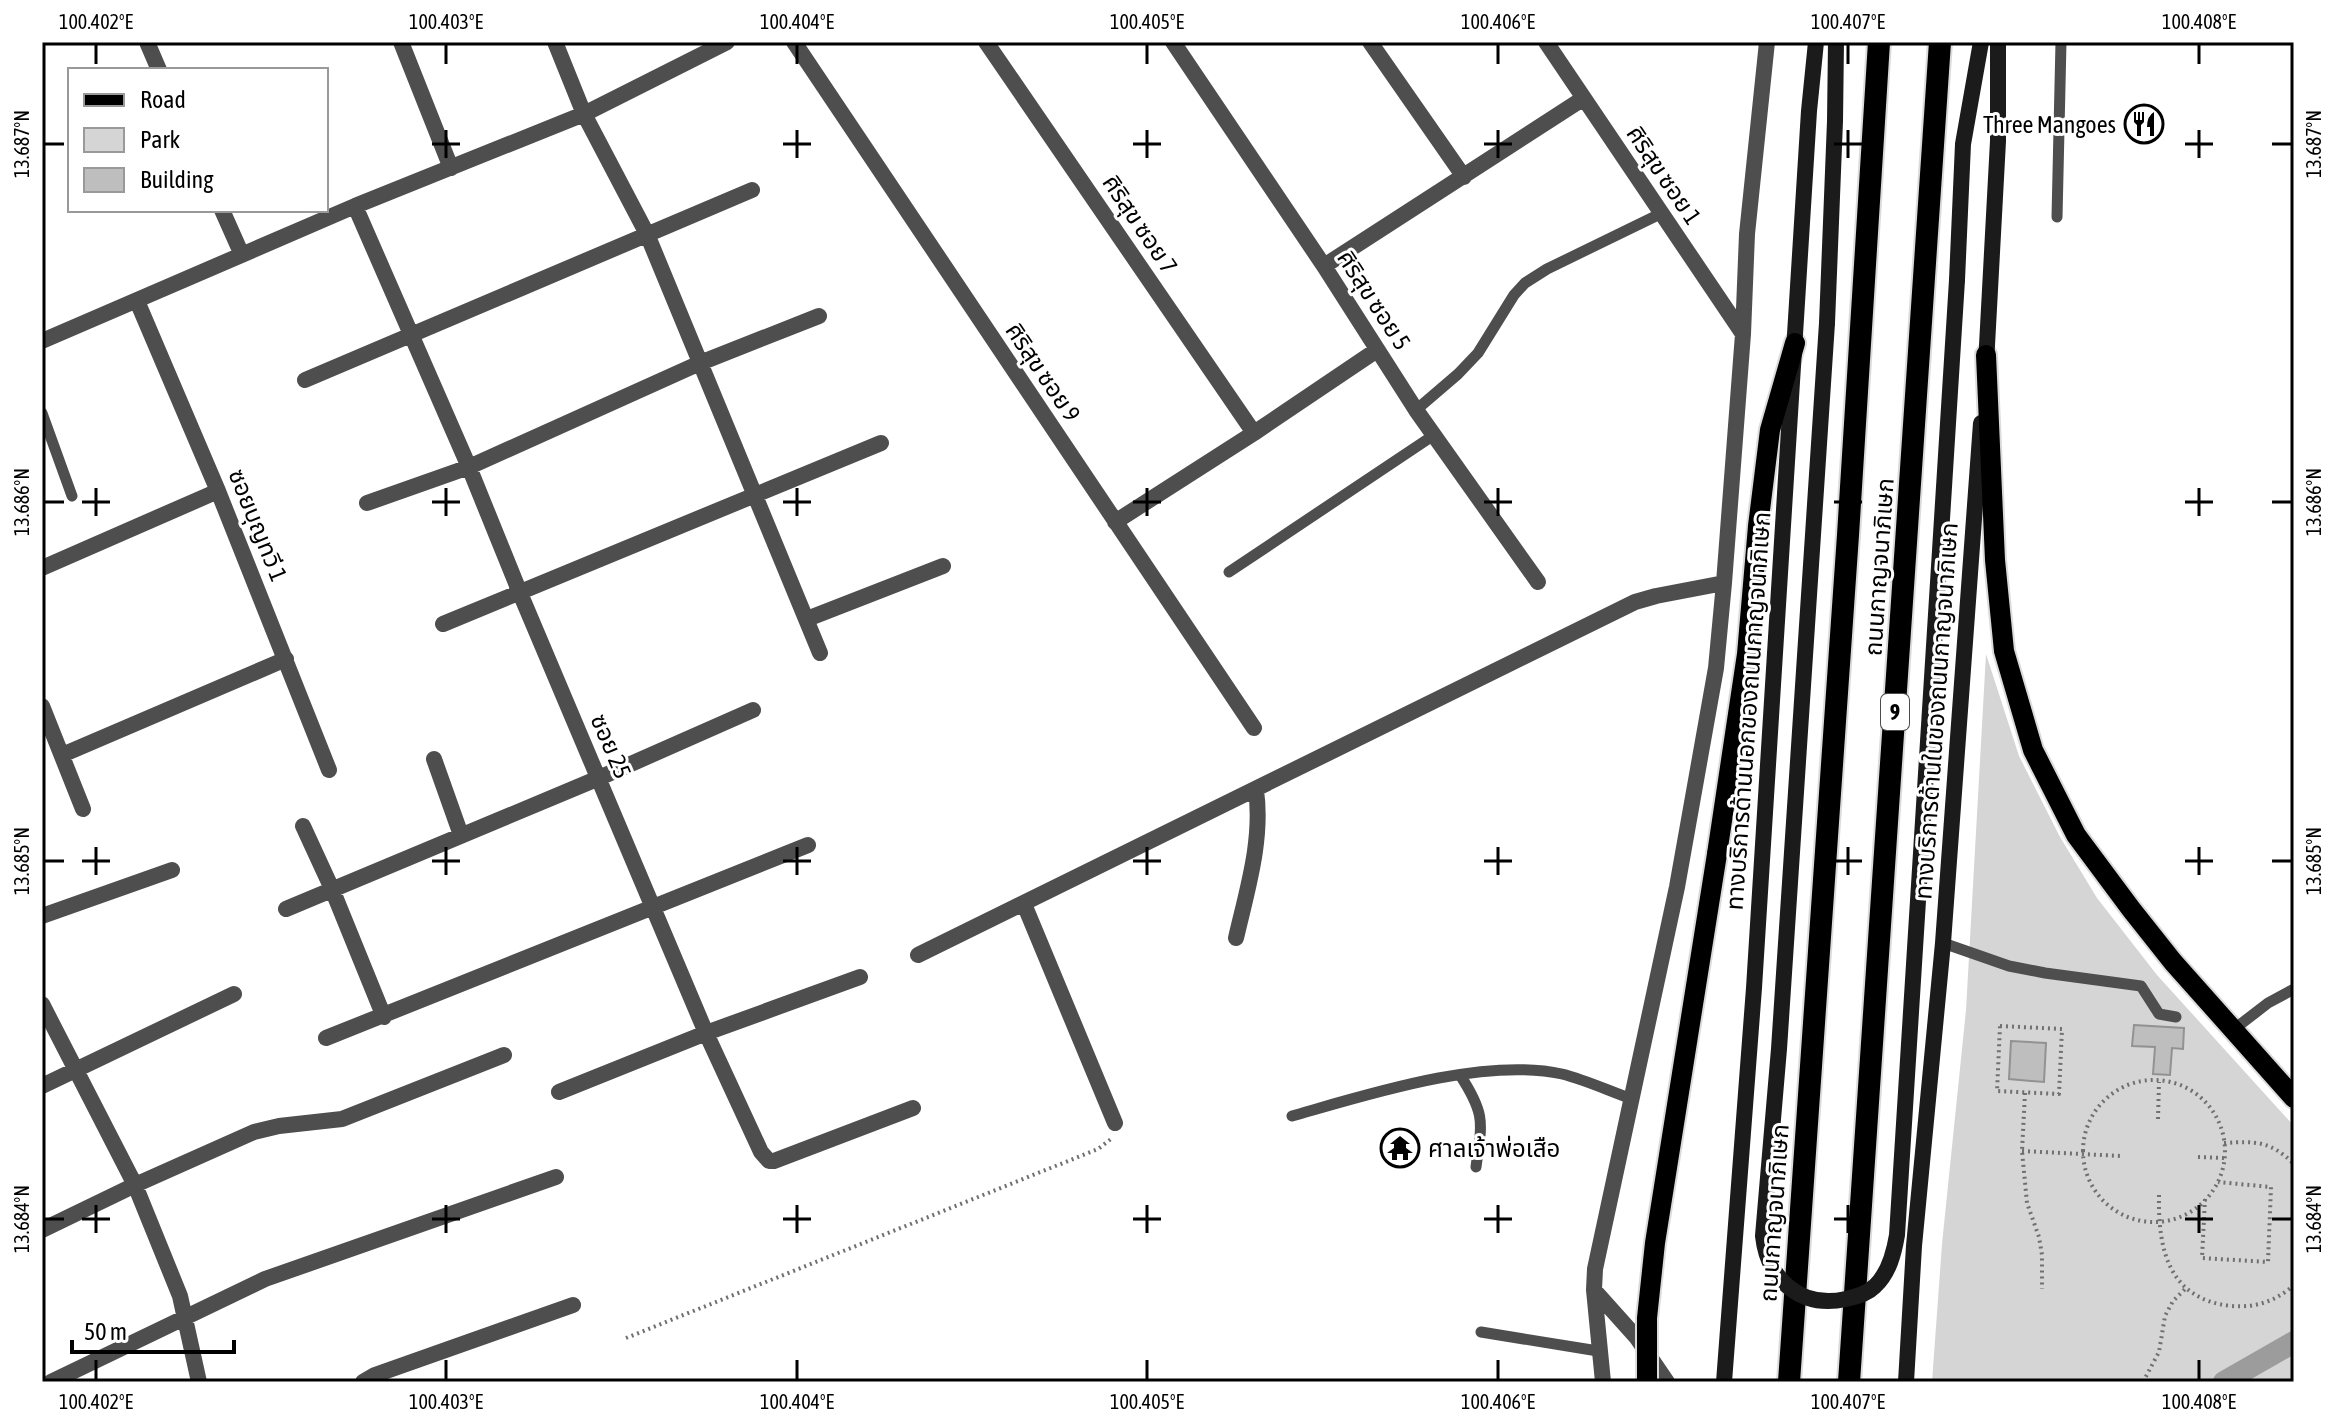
<svg xmlns="http://www.w3.org/2000/svg" width="2336" height="1424" font-family="'Asap Condensed','Noto Sans Thai',sans-serif">
  <rect width="100%" height="100%" fill="#fff"/>
  <path fill="#d5d5d5" d="M1986 654 2019 756 2060 837 2097 898 2157 975 2294 1126V1382H1932L1942 1244 1966 1010Z"/>
  <g fill="none" stroke-linecap="round" stroke-linejoin="round">
    <path stroke="#9c9c9c" stroke-width="22" d="M2224 1382 2294 1342"/>
  </g>
  <path fill="#bebebe" stroke="#929292" stroke-width="2" d="M2134 1025 2184 1028 2183 1049 2172 1048 2170 1075 2153 1074 2155 1047 2132 1046Z
    M2011 1041 2046 1043 2044 1082 2009 1079Z"/>
  <g fill="none" stroke-linecap="round" stroke-linejoin="round">
    <g stroke="#dbdbdb" stroke-width="24">
      <path id="primary" d="M1986 355 1995 560 2004 651 2033 750 2076 835 2131 909 2173 962 2294 1098
        M1717 854 1747 654 1758 526 1770 430 1795 343"/>
    </g>
    <g stroke="#dbdbdb" stroke-width="26">
      <path id="trunk" d="M1789 1382 1848 535 1879 42
        M1849 1382 1940 42"/>
    </g>
    <path stroke="#707070" stroke-width="4" stroke-dasharray="2 4" stroke-linecap="butt" d="M2000 1026 2062 1029 2059 1094 1997 1091Z
      M2083 1151a71 71 0 1 1 142 0a71 71 0 1 1-142 0Z
      M2025 1093 2022 1151 2027 1203 2039 1237 2042 1255V1289
      M2158 1119 2159 1082
      M2224 1143C2257 1141 2270 1141 2294 1164
      M2022 1151 2121 1156
      M2198 1157 2225 1158
      M2159 1195C2158 1249 2168 1299 2231 1306 2256 1308 2276 1301 2294 1285
      M2205 1199 2202 1258 2268 1262 2271 1187 2218 1182
      M626 1338 1098 1149 1111 1139
      M2143 1382 2159 1352 2165 1316 2173 1301 2185 1289"/>
    <path stroke="#4e4e4e" stroke-width="11" d="M2057 217 2061 42
      M1416 410 1458 374 1478 353 1514 295 1525 283 1547 269 1660 214
      M42 413 72 496
      M1229 572 1434 435
      M1943 943 2009 966 2045 973 2141 986 2159 1014 2176 1017
      M2233 1030 2268 1003 2294 989
      M1460 1075C1486 1115 1482 1122 1476 1167
      M1292 1116C1369 1094 1484 1057 1562 1074 1586 1080 1609 1091 1632 1099
      M1481 1332 1598 1351"/>
    <path stroke="#4e4e4e" stroke-width="16" d="M147 42 159 70
      M401 42 451 168
      M555 42 584 114 647 234 820 653
      M794 42 1254 728
      M986 42 1254 433
      M1173 42 1324 266 1416 410 1538 582
      M1370 42 1464 177
      M1546 42 1743 334
      M355 206 469 467 520 593 706 1033 761 1152 769 1161H774L913 1108
      M222 210 242 255
      M1324 266 1584 98
      M137 301 218 491 329 770
      M42 341 355 206 584 114 727 42
      M305 380 752 190
      M367 503 469 467 700 363 819 316
      M1115 522 1254 433 1377 350
      M42 568 218 491
      M807 619 943 566
      M443 624 881 443
      M42 706 83 809
      M62 755 286 659
      M434 759 461 835
      M303 826 332 889 384 1017
      M1024 904 1115 1123
      M286 909 599 778 753 710
      M42 916 172 870
      M1236 938C1247 890 1263 840 1256 790
      M918 955 1635 602 1656 596 1724 583
      M42 1004 135 1185 180 1296 199 1382
      M326 1038 808 845
      M42 1086 234 994
      M559 1092 706 1033 860 977
      M42 1230 135 1185 254 1132 279 1126 342 1119 504 1055
      M1594 1290 1637 1338 1667 1382
      M51 1382 265 1279 556 1177
      M363 1382 375 1375 573 1305
      M1603 1382 1594 1290 1595 1269 1677 887 1716 668 1724 583 1743 334 1747 234 1767 42"/>
    <path stroke="#1b1b1b" stroke-width="16" d="M1957 280 1963 144 1981 42
      M1827 323 1835 121 1836 42
      M1986 364 1998 141V42
      M1724 1382 1754 988 1809 111 1816 42
      M1906 1382 1914 1246 1943 943 1981 423"/>
    <use href="#primary" stroke="#000" stroke-width="20"/>
    <use href="#trunk" stroke="#000" stroke-width="22"/>
    <g stroke="#dbdbdb" stroke-width="24" stroke-linecap="butt">
      <path id="primary-bridge" d="M1647 1382V1318L1655 1243 1717 854"/>
    </g>
    <path stroke="#1b1b1b" stroke-width="16" d="M1827 323 1779 1049 1763 1236C1768 1280 1801 1309 1846 1299 1856 1297 1867 1294 1875 1286 1889 1273 1894 1253 1897 1235L1957 280"/>
    <use href="#primary-bridge" stroke="#000" stroke-width="20"/>
  </g>
  <path fill="none" stroke="#000" stroke-width="3" d="M96 44V64M446 44V64M797 44V64M1147 44V64M1498 44V64M1848 44V64M2199 44V64M446 130V158M797 130V158M1147 130V158M1498 130V158M1848 130V158M2199 130V158M44 144H64M432 144H460M783 144H811M1133 144H1161M1484 144H1512M1834 144H1862M2185 144H2213M2272 144H2292M96 488V516M446 488V516M797 488V516M1147 488V516M1498 488V516M1848 488V516M2199 488V516M44 502H64M82 502H110M432 502H460M783 502H811M1133 502H1161M1484 502H1512M1834 502H1862M2185 502H2213M2272 502H2292M96 847V875M446 847V875M797 847V875M1147 847V875M1498 847V875M1848 847V875M2199 847V875M44 861H64M82 861H110M432 861H460M783 861H811M1133 861H1161M1484 861H1512M1834 861H1862M2185 861H2213M2272 861H2292M96 1205V1233M446 1205V1233M797 1205V1233M1147 1205V1233M1498 1205V1233M1848 1205V1233M2199 1205V1233M44 1219H64M82 1219H110M432 1219H460M783 1219H811M1133 1219H1161M1484 1219H1512M1834 1219H1862M2185 1219H2213M2272 1219H2292M96 1360V1380M446 1360V1380M797 1360V1380M1147 1360V1380M1498 1360V1380M1848 1360V1380M2199 1360V1380"/>
  <defs>
    <g id="restaurant-ring" transform="scale(2)"><circle r="9.5" fill="#fff" stroke="#000" stroke-width="1.5"/><path d="M-5-6h1v4h1v-4h1v4h1v-4h1v5L-1.5 .5V6h-2V.5L-5-1ZM5-6V6H3V1.5H1.5Q1.5-4 5-6Z" fill="#000"/></g>
    <g id="temple-ring" transform="scale(2)"><circle r="9.5" fill="#fff" stroke="#000" stroke-width="1.5"/><path d="M0-6L5-2H3V0L6.5 2.5H4V6H1.5V3h-3V6H-4V2.5H-6.5L-3 0V-2H-5Z" fill="#000"/></g>
  </defs>
  <g fill-rule="evenodd">
    <use href="#restaurant-ring" x="2144" y="124"/>
    <use href="#temple-ring" x="1400" y="1148"/>
  </g>
  <g text-anchor="middle" dominant-baseline="central" stroke-width="6" stroke-linejoin="round" paint-order="stroke">
    <rect fill="#fff" stroke="#4c4c4c" stroke-width="2" x="1881" y="694" width="28" height="36" rx="6"/>
    <g font-size="22" font-weight="bold" fill="#000">
      <text x="1895" y="712">9</text>
    </g>
    <g font-size="24" fill="#000" stroke="#fff" text-anchor="end">
      <text x="2116" y="124">Three Mangoes</text>
      <text x="1428" y="1148" text-anchor="start">ศาลเจ้าพ่อเสือ</text>
    </g>
    <g font-size="24" fill="#000" stroke="#fff">
      <text transform="translate(1664 175) rotate(56)">ศิริสุข ซอย 1</text>
      <text transform="translate(1140 224) rotate(56)">ศิริสุข ซอย 7</text>
      <text transform="translate(1374 300) rotate(57)">ศิริสุข ซอย 5</text>
      <text transform="translate(1043 372) rotate(56)">ศิริสุข ซอย 9</text>
      <text transform="translate(258 525) rotate(68)">ซอยบุญทวี 1</text>
      <text transform="translate(1879 567) rotate(-86)">ถนนกาญจนาภิเษก</text>
      <text transform="translate(1748 711) rotate(-86)">ทางบริการด้านนอกของถนนกาญจนาภิเษก</text>
      <text transform="translate(1936 711) rotate(-86)">ทางบริการด้านในของถนนกาญจนาภิเษก</text>
      <text transform="translate(611 746) rotate(67)">ซอย 25</text>
      <text transform="translate(1774 1213) rotate(-86)">ถนนกาญจนาภิเษก</text>
    </g>
  </g>
  <rect width="2336" height="1424" fill="none" stroke="#ffffff" stroke-width="88"/>
  <rect x="68" y="68" width="260" height="144" fill="#ffffff" stroke="#999999" stroke-width="2"/>
  <rect x="84" y="94" width="40" height="12" fill="#000000" stroke="#999999" stroke-width="2"/>
  <text x="140" y="108" font-size="24" fill="#000000">Road</text>
  <rect x="84" y="128" width="40" height="24" fill="#d5d5d5" stroke="#999999" stroke-width="2"/>
  <text x="140" y="148" font-size="24" fill="#000000">Park</text>
  <rect x="84" y="168" width="40" height="24" fill="#bebebe" stroke="#999999" stroke-width="2"/>
  <text x="140" y="188" font-size="24" fill="#000000">Building</text>
  <path d="M72 1340v12h162v-12" fill="none" stroke="#000000" stroke-width="4"/>
  <text x="84" y="1340" font-size="24" fill="#000000" stroke="#ffffff" stroke-width="6" paint-order="stroke">50 m</text>
  <rect x="44" y="44" width="2248" height="1336" fill="none" stroke="#000" stroke-width="3"/>
  <g font-size="20" text-anchor="middle" fill="#000">
    <text x="96" y="29">100.402°E</text>
    <text x="446" y="29">100.403°E</text>
    <text x="797" y="29">100.404°E</text>
    <text x="1147" y="29">100.405°E</text>
    <text x="1498" y="29">100.406°E</text>
    <text x="1848" y="29">100.407°E</text>
    <text x="2199" y="29">100.408°E</text>
    <text transform="translate(22 144) rotate(-90)" y="7">13.687°N</text>
    <text transform="translate(2314 144) rotate(-90)" y="7">13.687°N</text>
    <text transform="translate(22 502) rotate(-90)" y="7">13.686°N</text>
    <text transform="translate(2314 502) rotate(-90)" y="7">13.686°N</text>
    <text transform="translate(22 861) rotate(-90)" y="7">13.685°N</text>
    <text transform="translate(2314 861) rotate(-90)" y="7">13.685°N</text>
    <text transform="translate(22 1219) rotate(-90)" y="7">13.684°N</text>
    <text transform="translate(2314 1219) rotate(-90)" y="7">13.684°N</text>
    <text x="96" y="1409">100.402°E</text>
    <text x="446" y="1409">100.403°E</text>
    <text x="797" y="1409">100.404°E</text>
    <text x="1147" y="1409">100.405°E</text>
    <text x="1498" y="1409">100.406°E</text>
    <text x="1848" y="1409">100.407°E</text>
    <text x="2199" y="1409">100.408°E</text>
  </g>
</svg>
